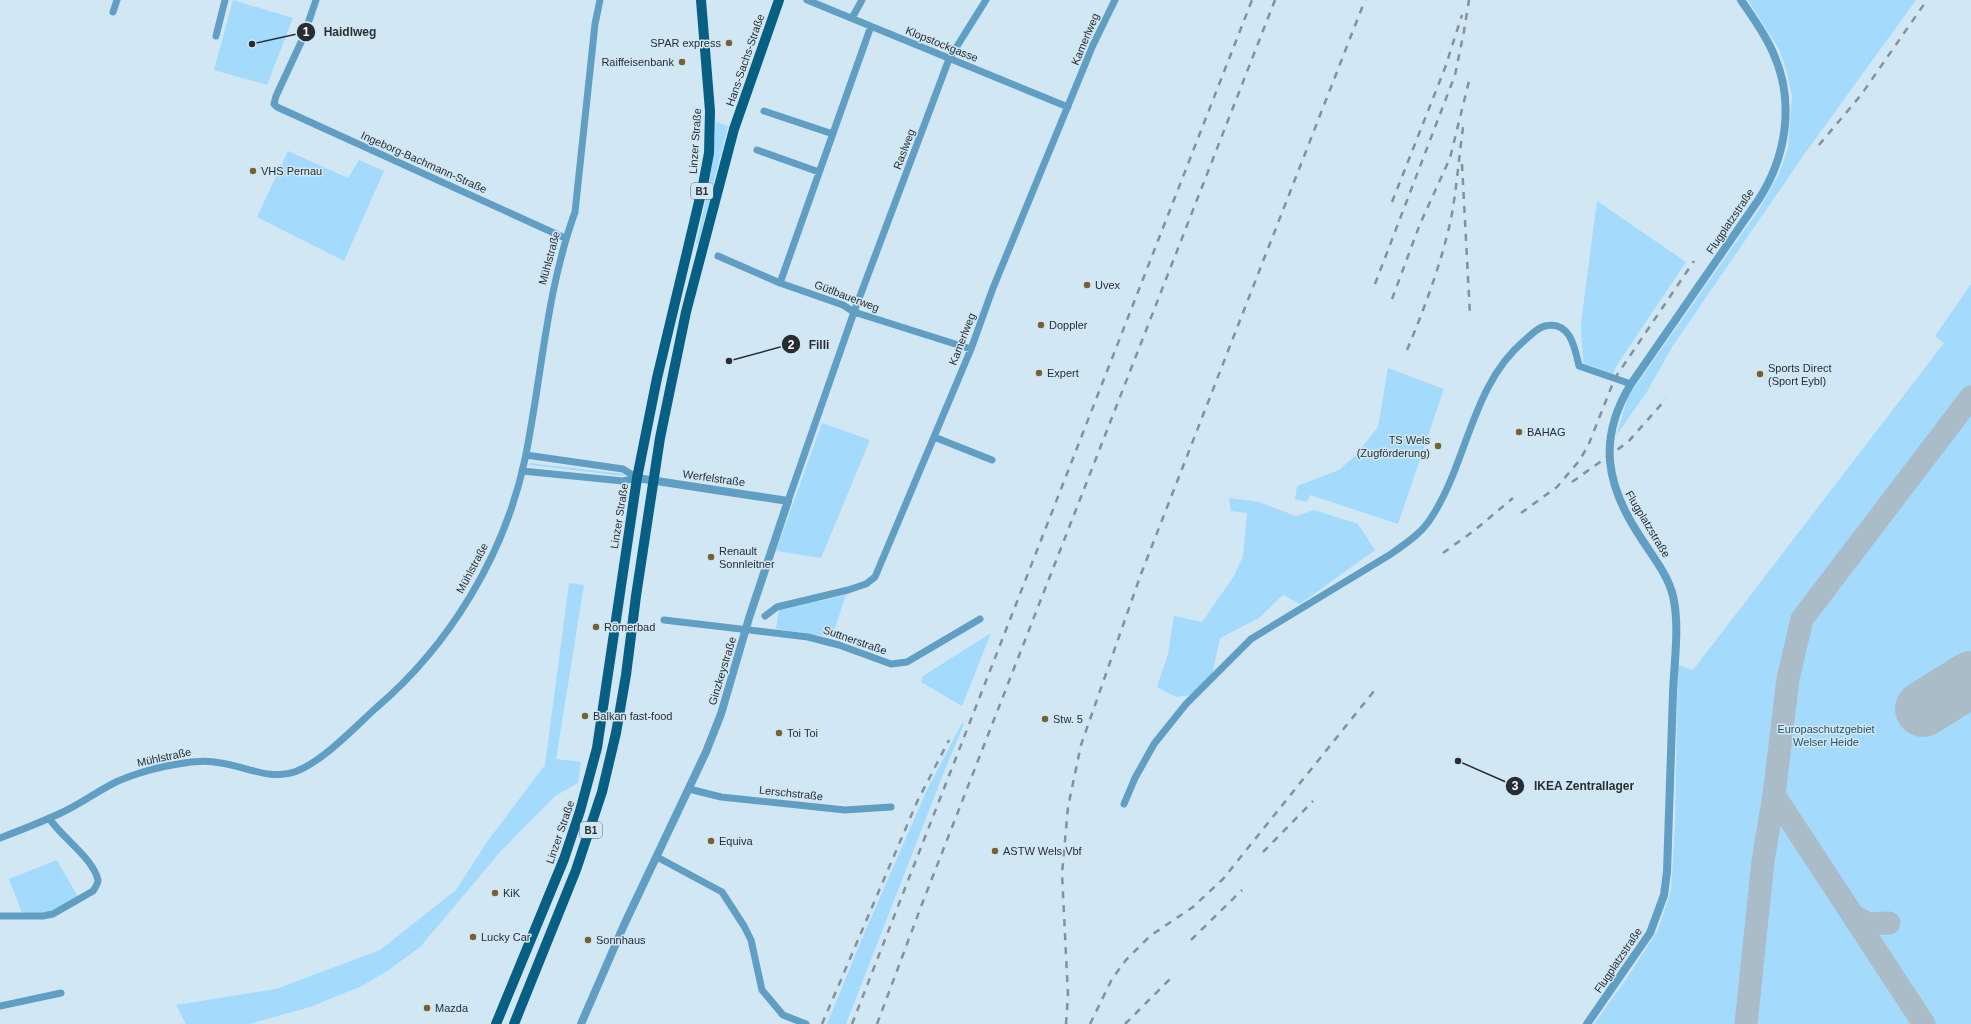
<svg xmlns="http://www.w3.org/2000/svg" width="1971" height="1024" font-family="Arial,sans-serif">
  <rect width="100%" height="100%" fill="#d2e7f4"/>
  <path fill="#a4dafb" d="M233 0 293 18 267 85 214 70Z
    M1748 0H1916L1803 156 1672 347 1648 390 1616 436 1628 397 1760 208 1779 174 1788 148 1792 96 1787 72 1779 49Z
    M716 122 728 126 698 244 696 243C706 203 714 164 716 122Z
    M288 151 348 178 359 160 384 171 344 261 257 217Z
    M1597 201 1686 262 1617 365 1613 374 1583 363 1581 323Z
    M1971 284V1024H1594L1629 975 1658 930 1671 890 1675 824 1678 665 1693 670 1944 343 1935 336Z
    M1388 368 1444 389 1398 524 1310 495 1307 502 1295 499 1297 486 1339 470 1356 455 1378 427Z
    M822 423 870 440 821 558 776 551Z
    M530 463 624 474 623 476 530 465Z
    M1229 498 1259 502 1296 516 1314 510 1358 524 1375 550 1300 604 1283 595 1259 618 1220 638 1212 675 1190 695 1176 697 1157 687 1168 654 1174 616 1202 622 1234 576 1243 556 1247 513 1231 511Z
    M569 583 584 585 556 759 581 762 578 783 555 796 501 851 420 947 387 971 362 986 310 1007 249 1024H186L176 1005 276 989 380 950 456 890 487 842 545 765Z
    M846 595 832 637 776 629 779 610Z
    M991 633 962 706 921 682 923 676Z
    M962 723 964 724 944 772 846 1024H827L864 934 926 792Z
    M57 860 78 897 52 913 24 918 9 879Z"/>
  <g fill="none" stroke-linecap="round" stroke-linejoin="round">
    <path stroke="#aabcc7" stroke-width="23" d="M1855 917 1869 924 1889 923
      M1746 1024 1763 861 1774 795
      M1924 1024 1774 795 1788 679 1802 619 1971 397"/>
    <path stroke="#aabcc7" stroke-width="56" d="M1923 709 1971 679"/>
    <path stroke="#609fc3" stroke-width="7" d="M316 0 303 38 276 96 274 104 277 107 565 238
      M807 0 1068 107
      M113 12 117 0
      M852 18 862 0
      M216 36 225 0
      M764 111 833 134
      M757 150 819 172
      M718 256 780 283 843 305 854 312 971 349
      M780 283 871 26
      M934 437 992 460
      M526 455 623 469 637 478
      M522 471 623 481 637 478
      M788 501 854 312 949 59 986 0
      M765 616 777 607 848 590 866 584 875 577 971 349 993 288 1093 45 1115 0
      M664 620 808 637 839 645 891 664 907 662 980 619
      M689 789 721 797 845 810 891 807
      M1124 804 1135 778 1154 744 1186 704 1251 639 1391 554C1405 544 1422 533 1431 518 1468 462 1471 385 1525 340 1532 334 1537 328 1545 326 1570 320 1575 348 1579 366L1631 384
      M0 838C21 830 42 822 63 812 82 803 99 790 118 781 137 773 158 767 178 764 192 761 207 760 221 763 248 767 270 781 297 771 324 760 354 728 376 708 450 645 505 554 525 459 542 376 546 292 575 212L595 24 600 0
      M657 857 722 892 744 926 751 940 762 990 783 1015 806 1024
      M0 916H43L53 914 93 891C95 888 98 884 98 880 93 858 62 838 49 818
      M0 1006 61 993"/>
    <path stroke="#609fc3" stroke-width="8" d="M581 1024 624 925 706 752 721 714 749 618 788 501 637 478
      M1587 1024 1650 933 1664 895 1667 872C1669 812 1671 753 1673 693 1674 662 1680 627 1673 596 1668 575 1653 557 1641 538 1606 486 1597 439 1631 384L1759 199C1786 157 1795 103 1774 55 1766 35 1753 18 1741 0"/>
    <path stroke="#085f84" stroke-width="10" d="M496 1024 564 859 580 811 597 748 637 478 657 378 703 185 709 153 710 111 701 0
      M514 1024 576 870 602 792 616 733 626 675 636 596 660 438 686 312 734 129 779 0"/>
    <path stroke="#82919a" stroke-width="2.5" stroke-dasharray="7 7" stroke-linecap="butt" d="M1819 145 1861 95 1927 0
      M1462 164 1470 315
      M1392 202 1445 68 1462 15
      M1375 284 1455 75 1464 31 1469 0
      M1392 299 1420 224 1450 158 1469 81
      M1407 350C1425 307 1441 264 1451 219 1457 187 1459 154 1464 121
      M1572 482 1628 442 1666 399
      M1521 513 1557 487 1579 461 1588 446 1615 378 1694 261
      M1443 553 1475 530 1513 498
      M1263 852 1313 801
      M1191 940 1242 890
      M822 1024 917 802 949 740
      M852 1024 1252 0
      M877 1024 922 904 1275 0
      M1066 1024 1068 995 1062 874 1068 807 1081 745 1141 574 1365 0
      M1090 1024 1112 979 1126 960 1150 936 1193 907 1223 879 1374 691
      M1125 1024 1170 979"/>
  </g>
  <g fill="#776131" stroke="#d2e7f4" stroke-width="1.5">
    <circle cx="729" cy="43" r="4"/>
    <circle cx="682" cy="62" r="4"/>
    <circle cx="253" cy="171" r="4"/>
    <circle cx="1087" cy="285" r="4"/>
    <circle cx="1041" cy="325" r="4"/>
    <circle cx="1039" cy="373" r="4"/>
    <circle cx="1760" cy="374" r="4"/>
    <circle cx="1519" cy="432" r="4"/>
    <circle cx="1438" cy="446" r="4"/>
    <circle cx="711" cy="557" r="4"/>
    <circle cx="596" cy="627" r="4"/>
    <circle cx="585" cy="716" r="4"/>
    <circle cx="1045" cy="719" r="4"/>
    <circle cx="779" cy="733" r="4"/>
    <circle cx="711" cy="841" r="4"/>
    <circle cx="995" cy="851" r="4"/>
    <circle cx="495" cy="893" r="4"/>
    <circle cx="473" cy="937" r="4"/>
    <circle cx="588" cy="940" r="4"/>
    <circle cx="427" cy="1008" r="4"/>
  </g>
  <g text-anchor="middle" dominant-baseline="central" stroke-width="3" stroke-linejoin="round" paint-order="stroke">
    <g fill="#d2e7f4" stroke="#5a666d" stroke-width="1">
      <rect x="691" y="183" width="22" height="16" rx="3"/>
      <rect x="580" y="822" width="22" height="16" rx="3"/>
    </g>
    <g font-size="10" font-weight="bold" fill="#262e33">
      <text x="702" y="191">B1</text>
      <text x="591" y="830">B1</text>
    </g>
    <g font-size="11" fill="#262e33" stroke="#d2e7f4">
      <text transform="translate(1085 39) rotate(-67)">Kamerlweg</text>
      <text transform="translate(942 44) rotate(22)">Klopstockgasse</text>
      <text transform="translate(745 60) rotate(-71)">Hans-Sachs-Straße</text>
      <text transform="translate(695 141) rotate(-86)">Linzer Straße</text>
      <text transform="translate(904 149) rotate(-69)">Raslweg</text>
      <text transform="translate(424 162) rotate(24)">Ingeborg-Bachmann-Straße</text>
      <text transform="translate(1730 221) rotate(-56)">Flugplatzstraße</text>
      <text transform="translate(549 258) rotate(-75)">Mühlstraße</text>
      <text transform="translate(847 296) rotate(21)">Gütlbauerweg</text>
      <text transform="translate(962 339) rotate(-69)">Kamerlweg</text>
      <text transform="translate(714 478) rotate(8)">Werfelstraße</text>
      <text transform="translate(619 516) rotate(-81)">Linzer Straße</text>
      <text transform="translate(1648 524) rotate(59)">Flugplatzstraße</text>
      <text transform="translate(472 568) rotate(-62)">Mühlstraße</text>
      <text transform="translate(855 640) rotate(19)">Suttnerstraße</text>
      <text transform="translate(722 671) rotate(-73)">Ginzkeystraße</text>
      <text transform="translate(164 757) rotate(-12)">Mühlstraße</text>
      <text transform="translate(791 793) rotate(6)">Lerschstraße</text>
      <text transform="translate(560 832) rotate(-71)">Linzer Straße</text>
      <text transform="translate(1618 960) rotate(-56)">Flugplatzstraße</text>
    </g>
    <g font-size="11" fill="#262e33" stroke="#d2e7f4" text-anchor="start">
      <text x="721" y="43" text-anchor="end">SPAR express</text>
      <text x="674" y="62" text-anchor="end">Raiffeisenbank</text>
      <text x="261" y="171">VHS Pernau</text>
      <text x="1095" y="285">Uvex</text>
      <text x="1049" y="325">Doppler</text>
      <text x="1768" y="368">Sports Direct<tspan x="1768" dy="13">(Sport Eybl)</tspan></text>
      <text x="1047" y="373">Expert</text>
      <text x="1527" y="432">BAHAG</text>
      <text x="1430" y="440" text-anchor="end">TS Wels<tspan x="1430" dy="13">(Zugförderung)</tspan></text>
      <text x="719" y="551">Renault<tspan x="719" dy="13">Sonnleitner</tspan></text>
      <text x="604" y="627">Römerbad</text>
      <text x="593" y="716">Balkan fast-food</text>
      <text x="1053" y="719">Stw. 5</text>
      <text x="787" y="733">Toi Toi</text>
      <text x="719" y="841">Equiva</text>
      <text x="1003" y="851">ASTW Wels Vbf</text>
      <text x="503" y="893">KiK</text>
      <text x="481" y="937">Lucky Car</text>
      <text x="596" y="940">Sonnhaus</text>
      <text x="435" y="1008">Mazda</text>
    </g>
    <g font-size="11" fill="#27526a" stroke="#d2e7f4">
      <text x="1826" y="729">Europaschutzgebiet<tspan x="1826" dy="13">Welser Heide</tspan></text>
    </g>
  </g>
  <path fill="none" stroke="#262e33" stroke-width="1.5" d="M252 44L306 32M729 361L791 344M1458 761L1515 786"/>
  <g fill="#262e33" stroke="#d2e7f4" stroke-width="1.5">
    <circle cx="252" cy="44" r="4"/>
    <circle cx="729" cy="361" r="4"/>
    <circle cx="1458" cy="761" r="4"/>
    <circle cx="306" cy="32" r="10"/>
    <circle cx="791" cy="344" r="10"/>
    <circle cx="1515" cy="786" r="10"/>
  </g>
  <g font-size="12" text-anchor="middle" font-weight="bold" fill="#fff">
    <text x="306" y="36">1</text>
    <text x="791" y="349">2</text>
    <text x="1515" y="790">3</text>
  </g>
  <g font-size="12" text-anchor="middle" font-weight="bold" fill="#262e33" stroke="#d2e7f4" stroke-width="3" stroke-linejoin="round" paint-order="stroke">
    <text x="350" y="36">Haidlweg</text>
    <text x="819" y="349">Filli</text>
    <text x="1584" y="790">IKEA Zentrallager</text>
  </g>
</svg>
